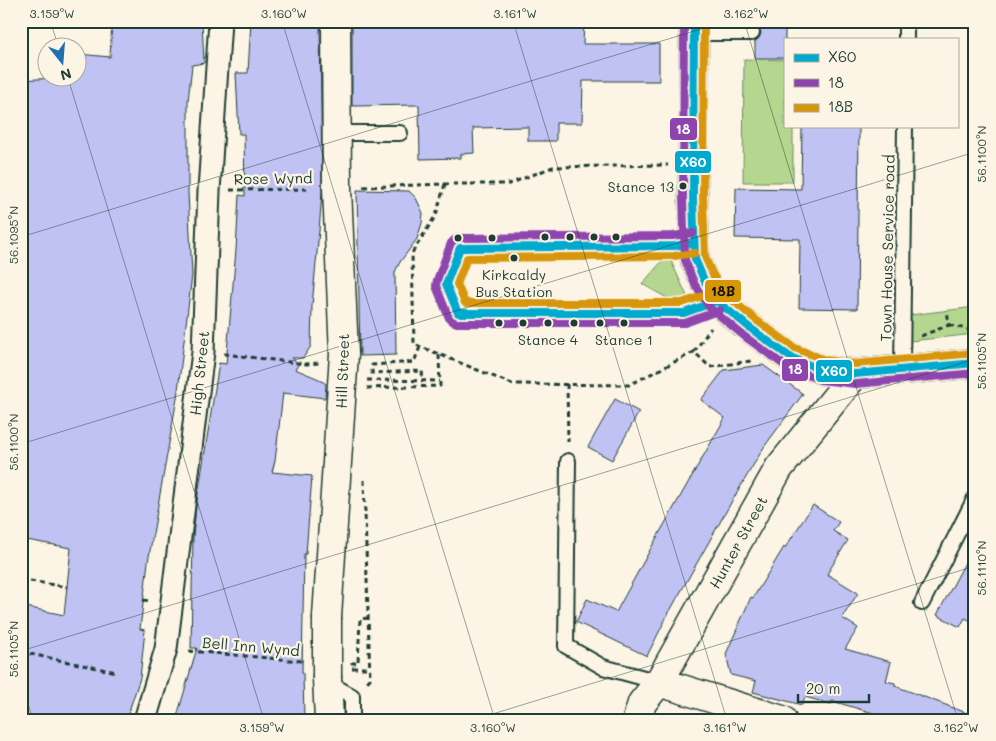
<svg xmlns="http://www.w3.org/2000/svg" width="996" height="741" font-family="Mali,sans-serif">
  <rect width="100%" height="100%" fill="#fcf5e5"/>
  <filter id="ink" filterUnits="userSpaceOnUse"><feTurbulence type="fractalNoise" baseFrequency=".02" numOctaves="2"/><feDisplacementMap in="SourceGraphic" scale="10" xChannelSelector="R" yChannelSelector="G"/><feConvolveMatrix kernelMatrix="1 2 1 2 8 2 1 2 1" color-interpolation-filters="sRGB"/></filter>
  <g filter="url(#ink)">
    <path fill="#b5d68f" stroke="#6a8a62" d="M744 59 785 60V126H793V182H743Z
      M664 259 671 261 687 296 676 303 642 284Z
      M975 307V334L910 341V315Z"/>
    <path fill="#c1c2f4" stroke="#1f3d34" d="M112 21H202L204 63 192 65 188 101V192L192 275 177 398 148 562 140 629 145 630 140 678 126 720H21V606L64 615 71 548 21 539V80L55 78H78V54L110 57Z
      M251 21H320L322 192 319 231 312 306 311 346 303 358H292L299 364 295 369 319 379 326 384 325 398 283 393 275 461 272 472 312 476 306 554H304L302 673H303L304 720H176L197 648H191L193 537 196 507 219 363 226 364 236 250 239 195 245 196 244 134H239L236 73H248Z
      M352 21H584L583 44H659V81H583L582 123H556V141H528V127L473 128 474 153 461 154V158L420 159 419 105 352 106Z
      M755 25H785V58H755V41L759 38 761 33 759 28Z
      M802 126H859L857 309 799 308 800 239 735 238 736 188 801 189Z
      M357 190 409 191 416 198 423 213 422 223 417 239 400 262 395 272 396 355 360 356Z
      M763 365 803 394 764 447 732 501 667 616 647 656 576 622 587 599 616 612 656 539 725 418 701 400 724 370Z
      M615 399 639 412 612 460 588 447Z
      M813 505 839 522 833 531 848 540 827 574 858 593 842 618 858 628 845 649 891 662 886 681 895 683V686L975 716V720H897L832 701 831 704 805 697 802 705 753 692 756 681 731 675 726 654 751 597 753 598 784 547 785 548Z
      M975 544V623L965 618 960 627 937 615Z"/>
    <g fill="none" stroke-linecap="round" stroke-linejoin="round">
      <g stroke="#1f3d34" stroke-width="18">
        <path id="service" d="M694 33H752
          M906 39V21
          M337 133H400
          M694 243 674 246 460 248 446 284 458 313H684L717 301
          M902 370 905 126
          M568 461 566 646 603 667 659 682
          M922 603 975 498
          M327 682 352 696V720"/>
      </g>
      <g stroke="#1f3d34" stroke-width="25">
        <path id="pedestrian" d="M145 720 166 649 203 352 209 191 220 21"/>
      </g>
      <g stroke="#1f3d34" stroke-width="31">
        <path id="minor" d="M694 21 693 197 695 259 704 280 717 301 750 328 790 357 822 370 855 374 975 363
          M327 617 344 354 337 188 336 21
          M327 678 329 720
          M659 682 782 720
          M637 720 642 703 659 682 779 468 855 374"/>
      </g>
      <path stroke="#1f3d34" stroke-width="3" stroke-dasharray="5 4" stroke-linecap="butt" d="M967 24 970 21
        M445 184 436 215 412 253 414 344 512 384 629 385 694 352 710 367 751 361
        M363 187 445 184H509L553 167 668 165
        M230 190 311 189
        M949 325 975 331
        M921 336 949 325 947 310
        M420 347 414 362 372 365V373L422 371 423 380
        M694 352 711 328
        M224 354 306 364 320 363
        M367 380 440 381
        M567 384 568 442
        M367 388 440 386 439 355
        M364 480 370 679 365 684
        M30 581 67 587
        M143 600 151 601
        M189 651 302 661
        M21 652 116 672
        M352 662V663H358L360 619 368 618
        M352 668H370"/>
      <use href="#service" stroke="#fcf5e5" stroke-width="14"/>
      <use href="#pedestrian" stroke="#fcf5e5" stroke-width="21"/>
      <use href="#minor" stroke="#fcf5e5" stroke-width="28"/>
      <g stroke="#1f3d34" stroke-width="31" stroke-linecap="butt">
        <path id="minor-bridge" d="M327 678V617"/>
      </g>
      <use href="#minor-bridge" stroke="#fcf5e5" stroke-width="28"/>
      <g stroke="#fcf5e5" stroke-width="11">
        <path id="bus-1" d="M694 21 693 197 695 259 704 280 717 301 750 328 790 357 822 370 855 374 975 363
          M694 243 674 246 460 248 446 284 458 313H684L717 301"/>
      </g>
      <g stroke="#fcf5e5" stroke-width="11">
        <path id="bus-2" d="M684 21 683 197 685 260 695 285 709 307 744 336 784 365 820 380 856 384 975 373
          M693 233 673 236 458 238 454 240 451 243 437 280 436 286 449 318 452 321 457 323H685L720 310"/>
      </g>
      <g stroke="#fcf5e5" stroke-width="11">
        <path id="bus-3" d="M704 21 703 197 705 257 713 275 725 294 756 320 795 348 825 360 855 364 974 353
          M695 253 674 256 467 258 457 284 465 303H682L714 292"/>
      </g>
      <use href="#bus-1" stroke="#00a9ce" stroke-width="8"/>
      <use href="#bus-2" stroke="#8e44ad" stroke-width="8"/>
      <use href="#bus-3" stroke="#d79608" stroke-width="8"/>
    </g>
  </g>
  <path fill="none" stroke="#1f3d34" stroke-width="1" stroke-opacity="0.45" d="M50 21 59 48M282 21 495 720M513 21 727 720M744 21 958 720M21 30 50 21M68 78 264 720M21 237 727 21M21 444 975 152M21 651 975 359M21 682 33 720M473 720 975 566"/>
  <g fill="#1f3d34" stroke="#fcf5e5" stroke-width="2">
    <circle cx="683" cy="186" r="4.5"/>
    <circle cx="545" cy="237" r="4.5"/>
    <circle cx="570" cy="237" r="4.5"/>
    <circle cx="594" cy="237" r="4.5"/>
    <circle cx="616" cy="237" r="4.5"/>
    <circle cx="458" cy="238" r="4.5"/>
    <circle cx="492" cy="238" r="4.5"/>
    <circle cx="514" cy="258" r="4.5"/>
    <circle cx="499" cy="323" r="4.5"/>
    <circle cx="523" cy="323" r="4.5"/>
    <circle cx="548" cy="323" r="4.5"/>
    <circle cx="574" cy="323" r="4.5"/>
    <circle cx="600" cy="323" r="4.5"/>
    <circle cx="624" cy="323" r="4.5"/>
  </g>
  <g text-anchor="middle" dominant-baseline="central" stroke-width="4.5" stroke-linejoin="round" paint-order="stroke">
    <g font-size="14" fill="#1f3d34" stroke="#fcf5e5">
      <text x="674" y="186" text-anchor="end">Stance 13</text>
      <text x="514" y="274">Kirkcaldy<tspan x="514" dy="17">Bus Station</tspan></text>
      <text x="548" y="339">Stance 4</text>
      <text x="624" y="339">Stance 1</text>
    </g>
    <g font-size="15" fill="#1f3d34" stroke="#fcf5e5">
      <text transform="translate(273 178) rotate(-1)">Rose Wynd</text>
      <text transform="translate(887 248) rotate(-89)">Town House Service road</text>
      <text transform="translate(342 371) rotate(-88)">Hill Street</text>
      <text transform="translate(199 373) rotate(-84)">High Street</text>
      <text transform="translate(738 542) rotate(-61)">Hunter Street</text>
      <text transform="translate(251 646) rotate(5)">Bell Inn Wynd</text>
    </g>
  </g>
  <g stroke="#fcf5e5" stroke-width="2">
    <rect x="669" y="117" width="29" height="24" rx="5" fill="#8e44ad"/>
    <rect x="674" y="150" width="38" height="24" rx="5" fill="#00a9ce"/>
    <rect x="704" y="279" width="38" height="24" rx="5" fill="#d79608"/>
    <rect x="781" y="358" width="28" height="24" rx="5" fill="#8e44ad"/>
    <rect x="815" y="359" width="38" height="24" rx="5" fill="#00a9ce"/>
  </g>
  <g font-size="14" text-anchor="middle" font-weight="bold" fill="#fff">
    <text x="683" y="134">18</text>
    <text x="693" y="167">X60</text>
    <text x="795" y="374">18</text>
    <text x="834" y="376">X60</text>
  </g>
  <g font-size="14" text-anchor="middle" font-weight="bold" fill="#111">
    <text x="723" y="296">18B</text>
  </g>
  <rect width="996" height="741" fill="none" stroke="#fcf5e5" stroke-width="55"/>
  <rect x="784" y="38" width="175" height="90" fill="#fcf5e5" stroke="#a4ab9e"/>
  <rect x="794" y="54" width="25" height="8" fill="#00a9ce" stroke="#a4ab9e"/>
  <text x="828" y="62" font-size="15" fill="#1f3d34">X60</text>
  <rect x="794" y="79" width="25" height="8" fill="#8e44ad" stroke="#a4ab9e"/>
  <text x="828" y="88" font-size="15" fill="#1f3d34">18</text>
  <rect x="794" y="104" width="25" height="8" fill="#d79608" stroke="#a4ab9e"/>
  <text x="828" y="112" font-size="15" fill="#1f3d34">18B</text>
  <g transform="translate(62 62) rotate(163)"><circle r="24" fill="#fcf5e5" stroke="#a4ab9e"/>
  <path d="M0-4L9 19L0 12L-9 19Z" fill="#1f6fb2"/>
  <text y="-8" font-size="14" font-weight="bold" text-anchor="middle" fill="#1f3d34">N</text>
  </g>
  <path d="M798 694v8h71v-8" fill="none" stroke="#1f3d34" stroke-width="2.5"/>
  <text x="806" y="694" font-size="15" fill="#1f3d34" stroke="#fcf5e5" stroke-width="4" paint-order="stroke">20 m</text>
  <rect x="28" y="28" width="940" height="686" fill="none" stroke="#1f3d34" stroke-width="2"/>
  <g font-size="12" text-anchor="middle" fill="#1f3d34">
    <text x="52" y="18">3.159°W</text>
    <text x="284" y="18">3.160°W</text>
    <text x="515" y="18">3.161°W</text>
    <text x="746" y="18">3.162°W</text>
    <text transform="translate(982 154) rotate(-90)" y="4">56.1100°N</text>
    <text transform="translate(14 235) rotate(-90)" y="4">56.1095°N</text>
    <text transform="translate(982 361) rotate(-90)" y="4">56.1105°N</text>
    <text transform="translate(14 442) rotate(-90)" y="4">56.1100°N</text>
    <text transform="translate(982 568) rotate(-90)" y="4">56.1110°N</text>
    <text transform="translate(14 649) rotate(-90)" y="4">56.1105°N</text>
    <text x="262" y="732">3.159°W</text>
    <text x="493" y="732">3.160°W</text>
    <text x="725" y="732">3.161°W</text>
    <text x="956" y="732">3.162°W</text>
  </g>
</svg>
